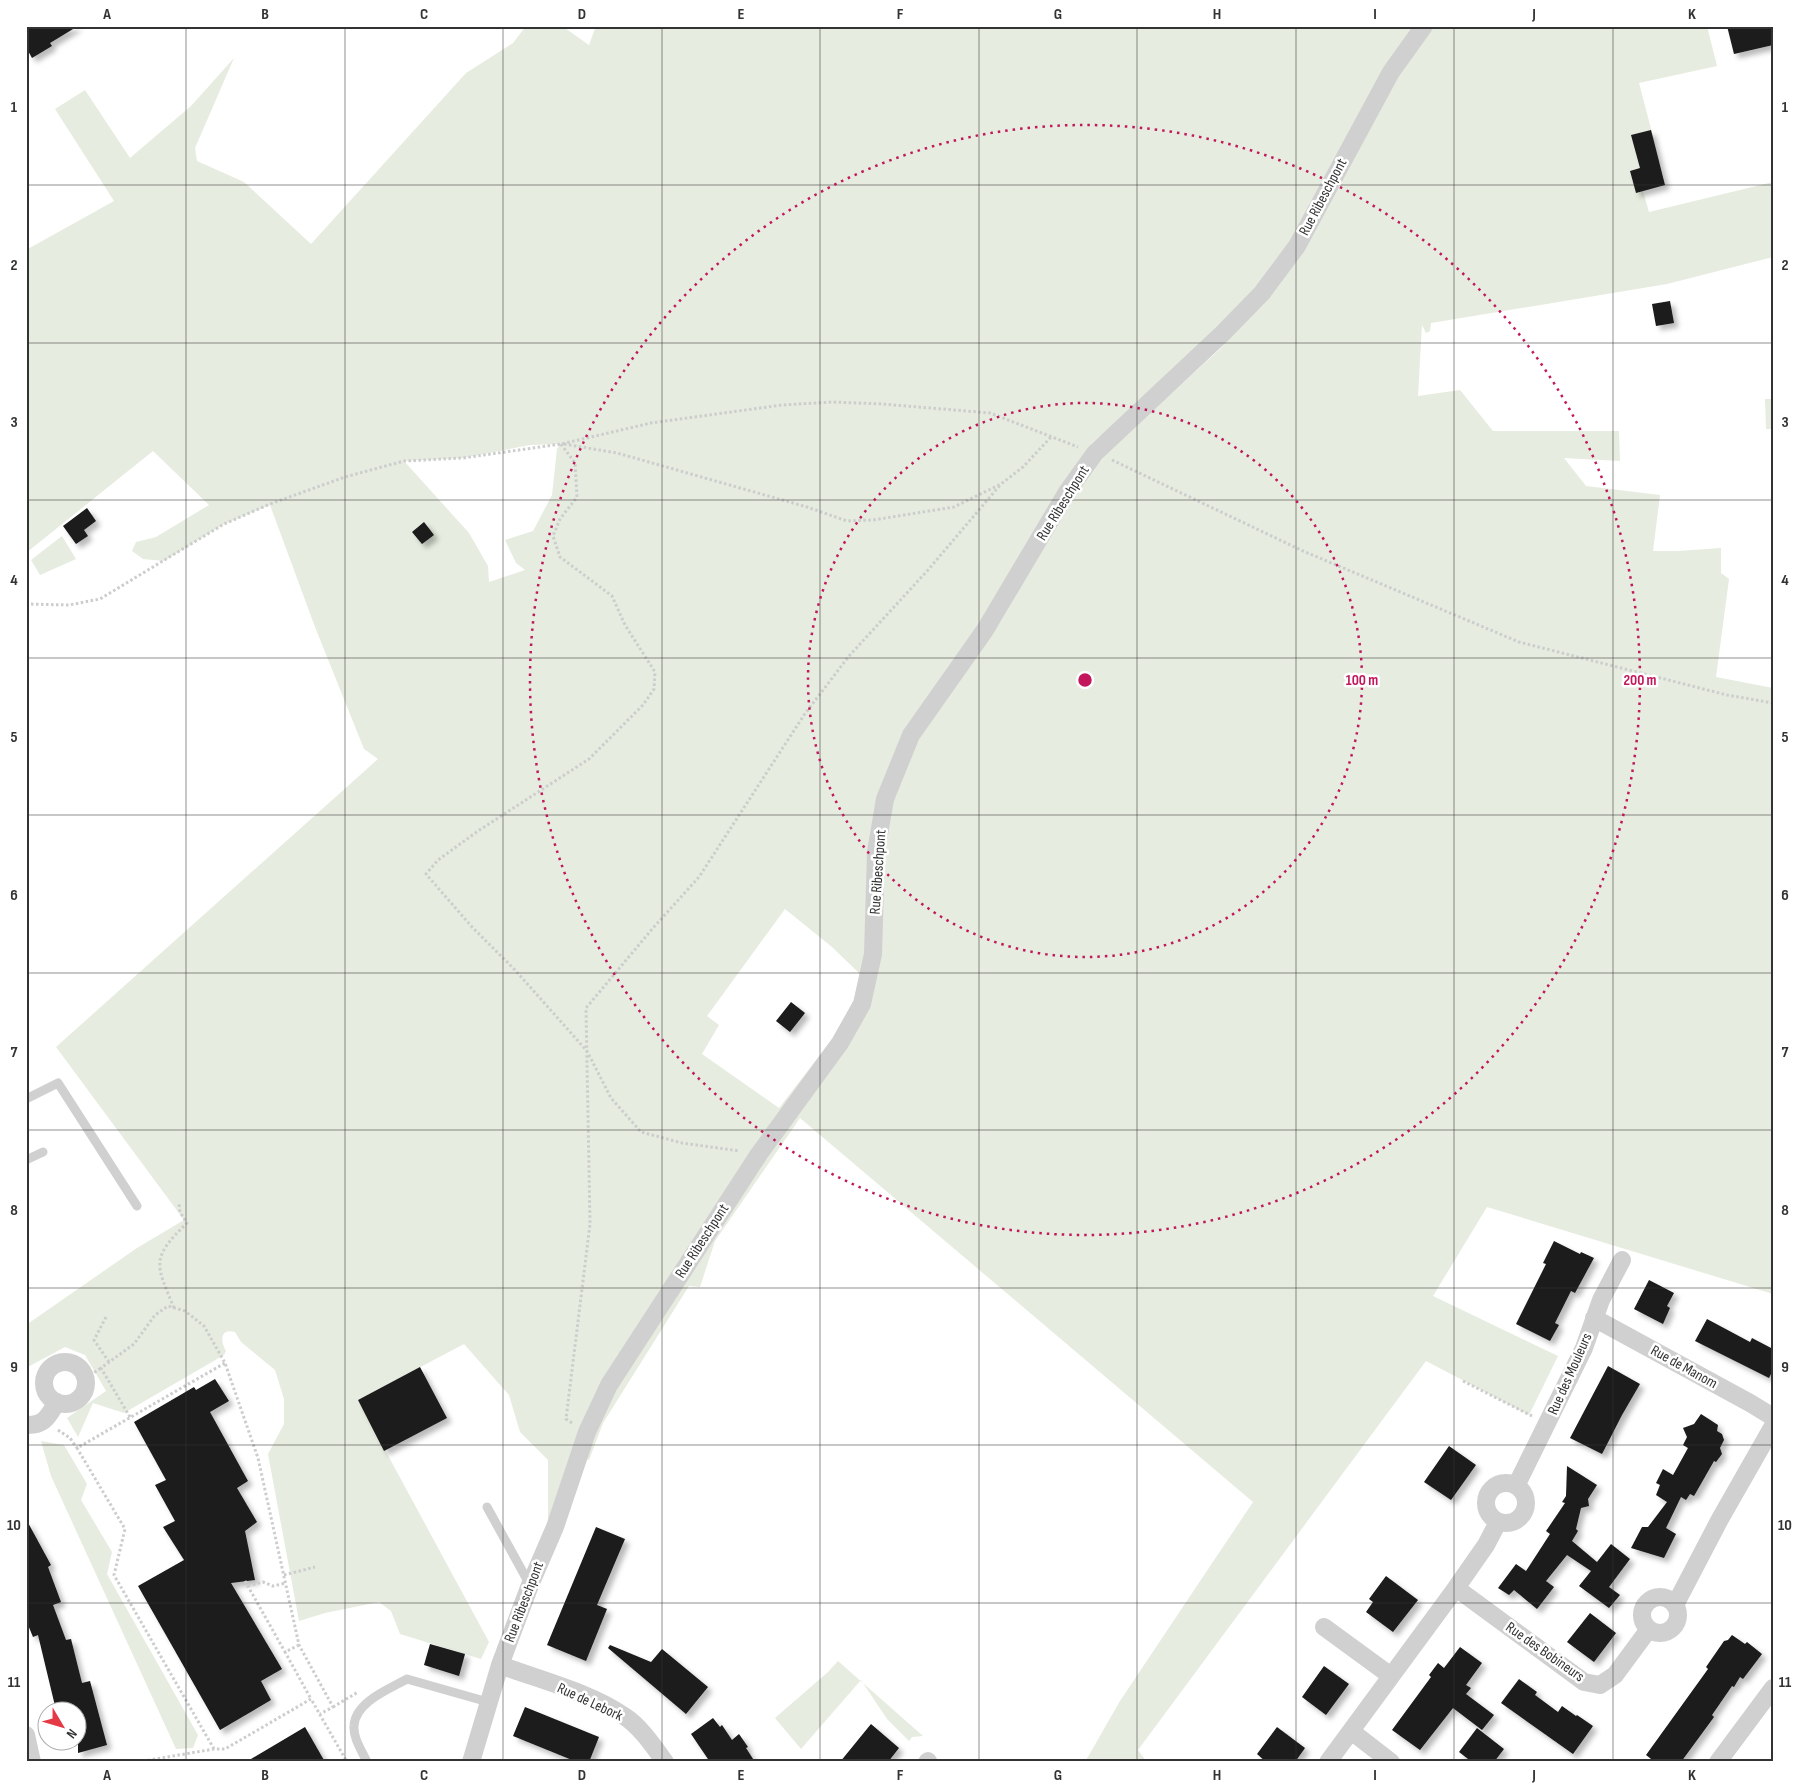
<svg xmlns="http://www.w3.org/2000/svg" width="1799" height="1788" font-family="'Sofia Sans Condensed',sans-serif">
  <defs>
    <filter id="shadow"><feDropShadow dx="4.5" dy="4.5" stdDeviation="2.5" flood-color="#0004"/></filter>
  </defs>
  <rect width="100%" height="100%" fill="#fff"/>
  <path fill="#e6ecdf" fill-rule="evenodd" d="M526 26H562L589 45 596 26H1424L1307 220 1259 290 1209 343 1092 443 1079 460 1103 456 1220 349 1274 288 1425 26H1707L1717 66 1639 83 1660 163 1630 171 1636 193 1643 191 1649 212 1773 182V257L1667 284 1431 323 1430 331 1426 333 1422 325 1418 396 1460 390 1493 431H1619L1620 461 1564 458 1586 486 1660 495 1653 551H1678L1721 548V573L1729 579 1716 677 1773 688V1294L1487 1207 1433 1296 1558 1356 1529 1415 1426 1361 1138 1750 1147 1762H1085L1120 1701 1253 1502 800 1118 715 1241 700 1287 689 1286 603 1423 589 1460 572 1453 548 1521V1460L520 1432 509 1395 464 1344 358 1400 489 1642 481 1659 400 1634 391 1611 379 1602 325 1613 299 1621 268 1454 284 1424V1399L275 1370 241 1342 235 1332C220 1328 220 1341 226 1351L224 1355 124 1413 93 1403 78 1437 67 1418 106 1391 85 1355 65 1347 26 1368V1325L137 1248 184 1220 56 1047 378 759 364 749 315 627 270 505 224 524 164 561 143 559 132 551 136 542 156 537 209 505 153 451 26 553V250L114 201 55 109 85 90 130 158 191 106 234 58 195 148 197 161 244 182 311 244 466 73 513 43ZM560 444 557 449 552 495 533 531 505 540 516 563 525 570 489 582 488 566 469 533 404 461 463 458 530 445ZM785 909 832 947 860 974 854 1000 833 1038 779 1108 702 1054 719 1025 707 1016Z
    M1765 399H1773V429H1766Z
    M62 536 76 559 40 575 31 560Z
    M41 1441 64 1445 87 1484 81 1500 112 1552 107 1574 198 1735 193 1748 176 1749 51 1476Z
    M838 1661 923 1736 912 1737 909 1741 887 1719 861 1680 801 1749 775 1718 828 1672Z"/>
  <path fill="#1a1a1a" filter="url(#shadow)" d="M26 26H78L50 43 52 46 32 58 26 47Z
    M1727 26H1773V45L1734 54Z
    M1651 130 1665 185 1636 193 1630 171 1640 168 1631 135Z
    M1670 301 1674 323 1656 326 1652 304Z
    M87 508 96 521 84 530 88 536 76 544 63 526Z
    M424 522 434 535 422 544 412 532Z
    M791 1002 805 1013 790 1032 776 1021Z
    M1554 1241 1580 1254 1581 1252 1594 1258 1575 1293 1571 1291 1555 1323 1559 1325 1550 1341 1516 1324 1546 1264 1543 1263Z
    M1649 1280 1674 1293 1667 1306 1670 1308 1663 1324 1634 1309Z
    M1707 1319 1750 1342 1752 1338 1773 1349V1370L1769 1378 1695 1341Z
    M1608 1366 1640 1384 1622 1415 1602 1454 1570 1438Z
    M420 1367 447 1418 384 1451 358 1400Z
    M215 1379 229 1401 210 1412 248 1481 237 1488 257 1522 245 1531 255 1580 231 1583 282 1669 261 1681 271 1700 220 1730 138 1586 184 1560 163 1527 175 1521 155 1485 166 1480 134 1422 194 1387 196 1390Z
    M1701 1414 1718 1425 1717 1431 1722 1434 1724 1440 1720 1448 1722 1454 1716 1462 1714 1461 1694 1496 1690 1494 1686 1500 1681 1497 1666 1528 1676 1534 1664 1558 1631 1548 1642 1527H1648L1667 1502 1656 1495 1660 1485 1656 1483 1663 1469 1673 1475 1688 1448 1683 1445 1687 1437 1683 1428 1694 1424Z
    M1449 1446 1476 1465 1451 1500 1424 1482Z
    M1567 1466 1597 1485 1588 1499 1589 1506 1581 1508 1576 1529 1578 1531 1572 1541 1597 1562 1611 1544 1630 1559 1609 1587 1620 1595 1609 1608 1579 1586 1591 1571 1567 1555 1546 1581 1554 1587 1537 1609 1514 1590 1509 1595 1498 1588 1516 1564 1526 1571 1550 1534 1546 1531 1565 1503 1562 1502 1566 1496Z
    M26 1519 51 1565 48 1567 61 1602 53 1605 66 1640 71 1639 82 1683 90 1681 107 1745 78 1753V1710H56L38 1635 33 1637 26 1620Z
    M596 1527 625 1539 597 1605 607 1609 586 1661 547 1645Z
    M1386 1576 1418 1600 1393 1632 1366 1612 1373 1602 1369 1599Z
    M1590 1613 1616 1633 1594 1662 1567 1642Z
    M1732 1635 1745 1644 1747 1642 1762 1654 1743 1679 1740 1677 1734 1687 1732 1686 1712 1715 1714 1717 1681 1762H1655L1646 1755 1708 1669 1706 1667 1724 1641 1728 1640Z
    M430 1644 465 1654 459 1676 424 1665Z
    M610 1645 651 1662 662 1649 708 1687 686 1714 608 1648Z
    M1460 1647 1482 1663 1466 1685 1471 1688 1466 1694 1494 1715 1482 1730 1453 1708 1420 1750 1392 1730 1431 1677 1429 1675 1438 1663 1444 1668Z
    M1324 1666 1349 1684 1326 1715 1302 1697Z
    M1519 1679 1537 1692 1535 1695 1558 1712 1562 1706 1576 1716 1577 1715 1593 1726 1573 1754 1501 1703Z
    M525 1707 599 1737 589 1762H577L513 1736Z
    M713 1718 720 1727 722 1725 732 1740 739 1734 748 1747 746 1748 755 1762H710L691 1734Z
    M871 1724 899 1748 888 1762H840Z
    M305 1727 325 1762H246Z
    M1277 1727 1305 1748 1295 1762H1266L1257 1754Z
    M1477 1728 1504 1749 1494 1762H1472L1459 1752Z"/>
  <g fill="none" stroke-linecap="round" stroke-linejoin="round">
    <path stroke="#cdcdcd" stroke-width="3" stroke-dasharray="2.5 2.5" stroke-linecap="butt" d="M561 444 575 463 577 497 560 519 553 536 560 557 612 596 625 625 655 672 654 689 643 705 589 759 478 831 438 860 426 874 472 927 515 970 587 1051 611 1098 641 1132 682 1143 740 1151
      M564 444 617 453 807 507 847 521 873 520 954 507 1001 484 1023 467 1051 437
      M1112 460 1303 551 1519 642 1727 695 1773 703
      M26 604 69 605 100 599 224 524 270 504 345 477 404 461 463 458 561 444 651 423 782 405 833 402 882 404 990 413 1078 447
      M174 1308C156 1264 150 1259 187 1223L180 1212 179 1203
      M106 1317 94 1340 109 1362
      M86 1378 101 1368
      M1463 1381 1532 1416
      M130 1417 101 1368 134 1344 155 1315 168 1306 185 1311 204 1326 225 1363 258 1458 299 1645 333 1707 320 1714
      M572 1423 566 1419 590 1224 586 1008 653 928 699 877 804 715 849 656 928 570 1001 484
      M58 1430 70 1438 77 1448
      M284 1575 315 1567
      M245 1581 285 1652
      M248 1586 263 1582 273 1586 286 1583
      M299 1645 285 1652 311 1699
      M333 1707 358 1692
      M214 1749 114 1575 125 1529 77 1448 225 1363
      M138 1762 214 1749H225L311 1699 347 1762"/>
    <path stroke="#d0d0d0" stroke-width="9" d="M26 1099 58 1083 137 1206
      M26 1160 43 1152
      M487 1507 530 1585
      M367 1762C362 1751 353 1738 354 1726 355 1702 389 1689 407 1679L488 1702"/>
    <path stroke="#d0d0d0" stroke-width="18" d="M1594 1318 1750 1403 1773 1417
      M44 1383a21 21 0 1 1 42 0a21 21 0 1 1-42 0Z
      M26 1425C45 1426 48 1416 57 1402
      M1486 1503a20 20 0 1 1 40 0a20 20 0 1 1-40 0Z
      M1516 1486 1584 1348 1601 1300 1622 1260
      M1456 1588 1584 1682 1600 1685 1615 1675 1649 1629
      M1642 1615a18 18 0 1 1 36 0a18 18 0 1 1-36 0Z
      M1675 1605 1720 1519 1773 1426
      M1324 1627 1391 1676
      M500 1665C540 1680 589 1692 624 1716 640 1726 654 1747 665 1762
      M1351 1731 1391 1762
      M26 1735 32 1762
      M471 1762 500 1665 530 1585 555 1527 587 1432 609 1385 759 1154 840 1043 862 1004 873 954 876 852 885 799 911 735 985 630 1067 492 1095 453 1222 334 1262 293 1297 246 1391 72 1424 26
      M927 1762 928 1761
      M1328 1762 1456 1588 1486 1545 1498 1522
      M1718 1762 1773 1688"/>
  </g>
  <path fill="none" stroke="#333" stroke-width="1" stroke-opacity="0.55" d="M186 26V1762M345 26V1762M503 26V1762M662 26V1762M820 26V1762M979 26V1762M1137 26V1762M1296 26V1762M1454 26V1762M1613 26V1762M26 185H1773M26 343H1773M26 500H1773M26 658H1773M26 815H1773M26 973H1773M26 1130H1773M26 1288H1773M26 1445H1773M26 1603H1773"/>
  <g fill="none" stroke="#c2185b" stroke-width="2.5" stroke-dasharray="2.5 5">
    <circle cx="1085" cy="680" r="277"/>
    <circle cx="1085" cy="680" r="555"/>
  </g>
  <g text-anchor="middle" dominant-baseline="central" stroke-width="5" stroke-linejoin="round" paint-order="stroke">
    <g font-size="15" fill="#333" stroke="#fff">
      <text transform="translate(1323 197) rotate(-62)">Rue Ribeschpont</text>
      <text transform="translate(1063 503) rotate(-58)">Rue Ribeschpont</text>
      <text transform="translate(878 872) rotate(-86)">Rue Ribeschpont</text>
      <text transform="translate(702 1241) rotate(-57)">Rue Ribeschpont</text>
      <text transform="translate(1684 1367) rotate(29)">Rue de Manom</text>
      <text transform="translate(1570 1374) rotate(-66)">Rue des Mouleurs</text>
      <text transform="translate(524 1602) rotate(-69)">Rue Ribeschpont</text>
      <text transform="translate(1545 1652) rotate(35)">Rue des Bobineurs</text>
      <text transform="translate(590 1702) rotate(25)">Rue de Lebork</text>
    </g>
  </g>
  <circle cx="1085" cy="680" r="8" fill="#c2185b" stroke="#fff" stroke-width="2.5"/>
  <g font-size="15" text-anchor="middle" font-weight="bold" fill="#c2185b" stroke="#fff" stroke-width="5" stroke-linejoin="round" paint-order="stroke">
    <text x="1362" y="685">100 m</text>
    <text x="1640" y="685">200 m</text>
  </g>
  <rect width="1799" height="1788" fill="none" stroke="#ffffff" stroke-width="55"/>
  <g transform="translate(62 1726) rotate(128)"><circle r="24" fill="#ffffff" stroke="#adadad"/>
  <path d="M0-4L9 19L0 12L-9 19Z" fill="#e63946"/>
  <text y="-8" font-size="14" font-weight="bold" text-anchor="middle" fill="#333333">N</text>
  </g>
  <rect x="28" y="28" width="1744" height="1732" fill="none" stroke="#333" stroke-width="2"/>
  <g font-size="16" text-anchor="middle" font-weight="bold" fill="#333">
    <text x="107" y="19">A</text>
    <text x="265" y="19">B</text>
    <text x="424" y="19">C</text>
    <text x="582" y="19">D</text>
    <text x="741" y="19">E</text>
    <text x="900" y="19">F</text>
    <text x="1058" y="19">G</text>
    <text x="1217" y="19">H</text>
    <text x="1375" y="19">I</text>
    <text x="1534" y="19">J</text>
    <text x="1692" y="19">K</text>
    <text x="14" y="112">1</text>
    <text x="1785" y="112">1</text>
    <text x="14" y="270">2</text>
    <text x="1785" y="270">2</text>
    <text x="14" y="427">3</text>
    <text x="1785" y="427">3</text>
    <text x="14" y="585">4</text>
    <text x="1785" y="585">4</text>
    <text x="14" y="742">5</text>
    <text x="1785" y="742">5</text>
    <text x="14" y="900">6</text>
    <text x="1785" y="900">6</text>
    <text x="14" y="1057">7</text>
    <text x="1785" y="1057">7</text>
    <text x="14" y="1215">8</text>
    <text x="1785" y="1215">8</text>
    <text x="14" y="1372">9</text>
    <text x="1785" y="1372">9</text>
    <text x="14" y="1530">10</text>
    <text x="1785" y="1530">10</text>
    <text x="14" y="1687">11</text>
    <text x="1785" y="1687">11</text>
    <text x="107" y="1780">A</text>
    <text x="265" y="1780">B</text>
    <text x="424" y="1780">C</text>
    <text x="582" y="1780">D</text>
    <text x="741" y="1780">E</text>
    <text x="900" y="1780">F</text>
    <text x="1058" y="1780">G</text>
    <text x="1217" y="1780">H</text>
    <text x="1375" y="1780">I</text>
    <text x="1534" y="1780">J</text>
    <text x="1692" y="1780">K</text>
  </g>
</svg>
